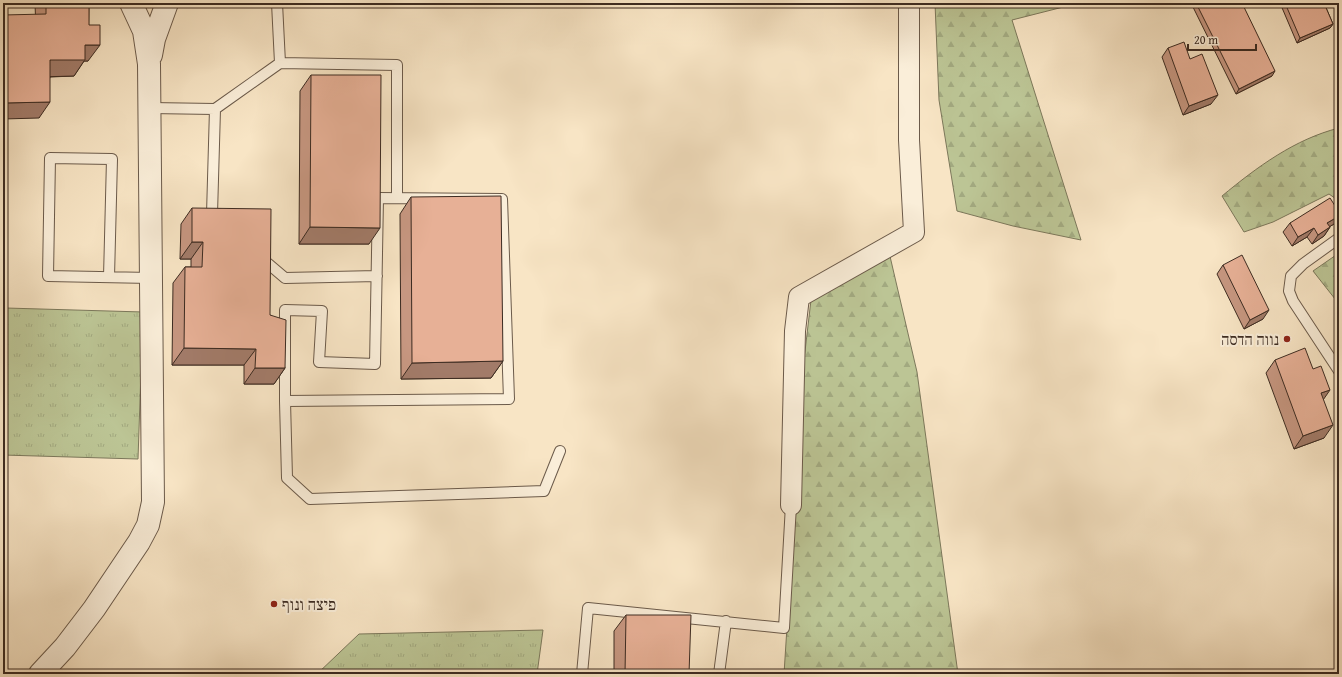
<svg xmlns="http://www.w3.org/2000/svg" width="1342" height="677" font-family="'Gentium Book Plus','Frank Ruhl Libre',serif">
  <defs>
    <pattern id="grass-tufts" width="24" height="20" patternUnits="userSpaceOnUse"><rect width="24" height="20" fill="#bcc595"/><path d="M3 7l-1-3M5 7V3M7 7l1-3M15 17l-1-3M17 17v-4M19 17l1-3" fill="none" stroke="#a2a980"/></pattern>
    <pattern id="forest-firs" width="22" height="20" patternUnits="userSpaceOnUse"><rect width="22" height="20" fill="#bcc595"/><path d="M5 1l3.5 6h-7zM16 11l3.5 6h-7z" fill="#a2a980"/></pattern>
  </defs>
  <rect width="100%" height="100%" fill="#f8e5c5"/>
  <filter id="stains"><feTurbulence type="fractalNoise" baseFrequency=".005" numOctaves="4"/><feColorMatrix values="0 0 0 0 .2 0 0 0 0 .09 0 0 0 0 .02 0 0 0 .5 -.17"/></filter>
  <radialGradient id="worn" r=".72"><stop offset=".6" stop-color="#630" stop-opacity="0"/><stop offset="1" stop-color="#630" stop-opacity=".3"/></radialGradient>
  <path fill="url(#grass-tufts)" stroke="#7c785b" d="M6 308 143 312 138 459 3 455Z
    M543 630 537 674H317L359 634Z"/>
  <path fill="url(#forest-firs)" stroke="#7c785b" d="M935 3H1079L1012 20 1081 240 1013 226 957 211 939 100Z
    M1339 128V201L1329 194 1273 222 1244 232 1222 196C1257 167 1295 139 1339 128Z
    M889 252 917 372 958 674H784L804 360 811 300Z
    M1339 253V304L1313 271Z"/>
  <g fill="none" stroke-linecap="round" stroke-linejoin="round">
    <g stroke="#6b5a4a" stroke-width="12">
      <path id="service" d="M277 3 280 63 397 65V198
        M150 108 215 109 212 214H219
        M215 109 280 63
        M378 198 502 199 509 399 285 401V310L322 311 319 362 375 364Z
        M1339 238 1303 264 1291 276 1289 291 1293 301 1339 371
        M265 255V261L285 278 377 276
        M109 277 112 159 50 158 48 276 151 278
        M285 401 287 478 310 499 544 491 560 451
        M582 674 588 608 784 628 791 505
        M719 674 726 621"/>
    </g>
    <g stroke="#6b5a4a" stroke-width="22">
      <path id="minor" d="M791 505 795 331 799 297 914 232 909 140V3"/>
    </g>
    <g stroke="#6b5a4a" stroke-width="24">
      <path id="tertiary" d="M151 55 154 39 167 3
        M40 674 65 647 94 609 139 542 148 525 153 502 149 64 144 31 131 3"/>
    </g>
    <use href="#service" stroke="#faeed9" stroke-width="10"/>
    <use href="#minor" stroke="#faeed9" stroke-width="20"/>
    <use href="#tertiary" stroke="#faeed9" stroke-width="22"/>
  </g>
  <path fill="#c79781" stroke="#3c2b21" d="M20 3H89L88 61H84L74 76 50 77 39 118 35 3Z
    M1191 3H1221L1272 76 1236 94Z
    M1280 3H1324L1333 24 1330 28 1297 43Z
    M1168 48 1190 59 1211 104 1183 115 1162 57Z
    M311 75 369 244H299L300 91Z
    M411 197 503 361 491 378 401 379 400 214Z
    M192 208 270 315 285 368 274 384H244V365H172L173 283 185 267H191V259H180L181 224Z
    M1339 212V217L1334 224 1329 227H1330L1324 236 1312 244 1307 237 1292 246 1283 232 1290 223Z
    M1223 265 1263 319 1244 329 1217 274Z
    M1275 360 1323 399 1324 438 1294 449 1266 373Z
    M626 615 689 674H614V631Z"/>
  <path fill="#a27b69" stroke="#3c2b21" d="M1333 24 1330 28 1297 43 1300 38Z
    M85 45H100L88 61H84L74 76 38 77 50 60Z
    M1275 71 1272 76 1236 94 1239 89Z
    M1218 95 1211 104 1183 115 1189 106Z
    M50 102 39 118 3 119V103Z
    M1339 216V217L1334 224 1321 232 1327 223Z
    M310 227 380 228 369 244H299Z
    M1330 227 1324 236 1312 244 1318 235Z
    M1314 228 1307 237 1292 246 1298 237Z
    M192 242H203L191 259H180Z
    M1269 310 1263 319 1244 329 1250 320Z
    M184 348 256 349 244 365H172Z
    M503 361 491 378 401 379 412 363Z
    M255 368H285L274 384H244Z
    M1330 390 1321 403V393Z
    M1333 425 1324 438 1294 449 1303 436Z"/>
  <path fill="#e7b096" stroke="#3c2b21" d="M46 3H89V25H100V45H85V60H50V102L3 103V15L46 14Z
    M1196 3H1221L1222 5 1225 3H1242L1275 71 1239 89Z
    M1285 3H1324L1333 24 1300 38Z
    M1184 42 1190 59 1202 54 1218 95 1189 106 1168 48Z
    M311 75H381L380 228 310 227Z
    M501 196 503 361 412 363 411 197Z
    M1330 198 1339 212V216L1327 223 1330 227 1318 235 1314 228 1298 237 1290 223Z
    M192 208 271 209 270 315 286 320 285 368H255L256 349 184 348 185 267H202L203 242H192Z
    M1242 255 1269 310 1250 320 1223 265Z
    M1305 348 1313 369 1321 366 1330 390 1321 393 1333 425 1303 436 1275 360Z
    M626 615H691L689 674H625Z"/>
  <g fill="#8f2418" stroke="#faeed9" stroke-width="1.5">
    <circle cx="1287" cy="339" r="4"/>
    <circle cx="274" cy="604" r="4"/>
  </g>
  <g text-anchor="middle" dominant-baseline="central" stroke-width="4" stroke-linejoin="round" paint-order="stroke">
    <g font-size="16" fill="#3c2b21" stroke="#faeed9" text-anchor="end">
      <text x="1279" y="339">נווה הדסה</text>
      <text x="282" y="604" text-anchor="start">פיצה ונוף</text>
    </g>
  </g>
  <rect width="1342" height="677" fill="none" stroke="#f8e5c5" stroke-width="16"/>
  <rect x="4" y="4" width="1334" height="669" fill="none" stroke="#3c2b21" stroke-width="2"/>
  <rect x="8" y="8" width="1326" height="661" fill="none" stroke="#3c2b21"/>
  <path d="M1188 44v6h68v-6" fill="none" stroke="#3c2b21" stroke-width="2"/>
  <text x="1194" y="44" font-size="12" fill="#3c2b21" stroke="#faeed9" stroke-width="3" paint-order="stroke">20 m</text>
  <rect width="100%" height="100%" filter="url(#stains)"/>
  <rect width="100%" height="100%" fill="url(#worn)"/>
</svg>
